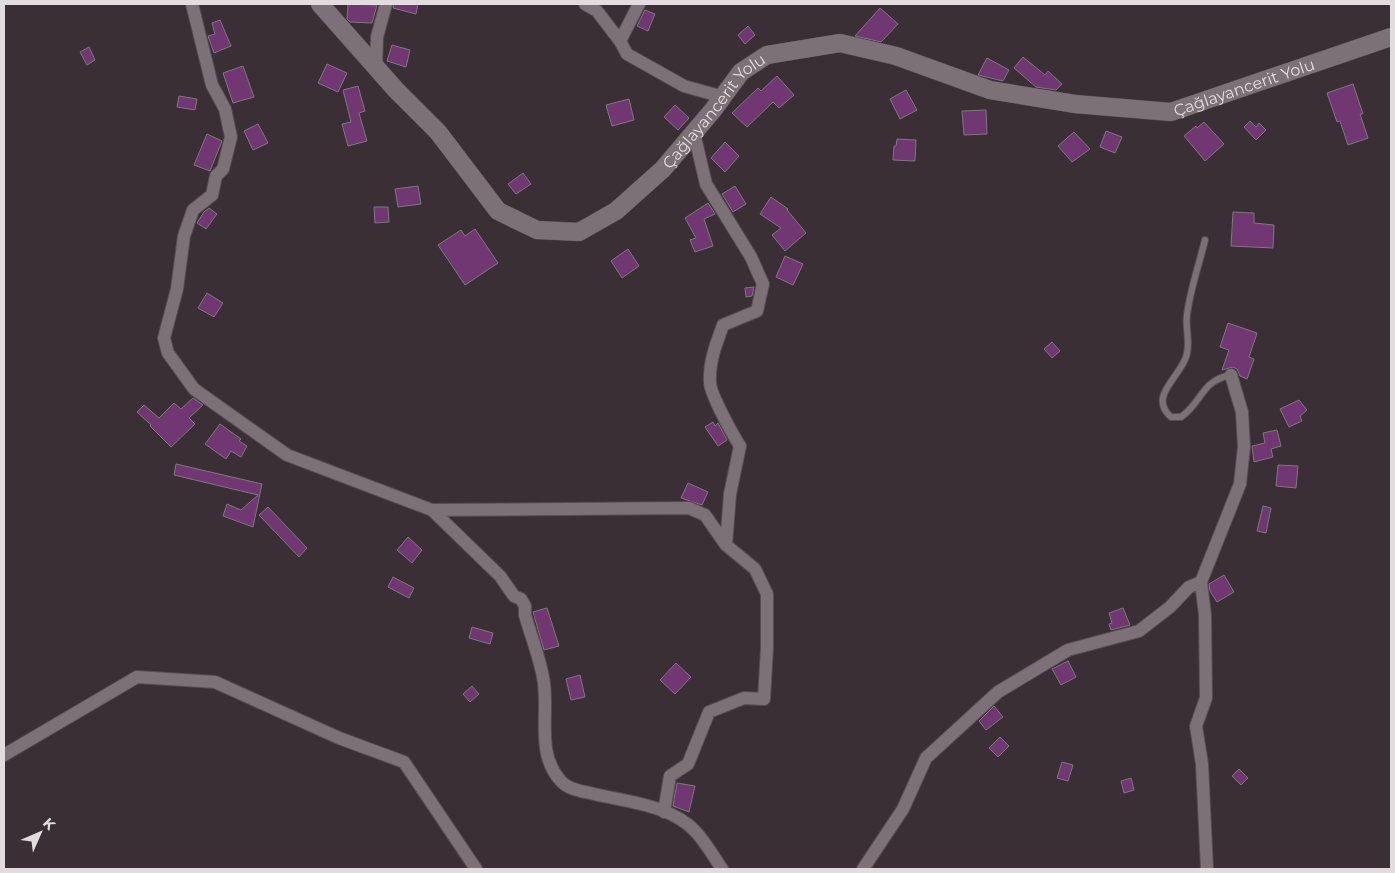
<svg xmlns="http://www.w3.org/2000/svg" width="1395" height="873" font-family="Montserrat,sans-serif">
  <rect width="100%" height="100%" fill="#392f34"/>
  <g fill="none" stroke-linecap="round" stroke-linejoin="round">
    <path stroke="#755199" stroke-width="3" d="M1391 4V6"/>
  </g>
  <path fill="#713772" stroke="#80777f" d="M348 4 377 5 372 23 350 22 347 19Z
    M394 4H418L416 14 393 8Z
    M880 8 898 24 881 42 855 36Z
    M645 10 655 14 648 31 637 26Z
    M220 20 231 46 214 53 208 36 215 34 212 23Z
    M748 26 755 35 745 44 738 35Z
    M392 45 410 50 406 67 387 61Z
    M89 47 95 60 87 65 80 52Z
    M1023 57 1045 75 1048 71 1062 84 1056 90 1036 87 1014 68Z
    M987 58 1009 70 1003 81 978 75Z
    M327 64 347 73 338 92 318 83Z
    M243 66 254 97 233 103 223 73Z
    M777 76 794 95 779 108 773 102 747 127 732 113 758 88 761 91Z
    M1353 84 1363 114H1360L1368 138 1348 145 1340 121 1337 122 1327 93Z
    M358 86 365 111 359 113 367 141 348 146 342 124 351 122 343 90Z
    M906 90 917 110 900 119 890 99Z
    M179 96 197 99 195 110 177 107Z
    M629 99 634 120 612 126 606 105Z
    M675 105 689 118 678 130 664 117Z
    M986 110 987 134 964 135 962 111Z
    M1250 121 1256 127 1259 123 1266 130 1256 140 1244 127Z
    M1204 122 1224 144 1205 161 1184 136 1196 126 1197 128Z
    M258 124 268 143 253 150 244 131Z
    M1106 131 1122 137 1115 153 1100 147Z
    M1074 132 1090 149 1072 162 1058 146Z
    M207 134 222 141 210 171 194 165Z
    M897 139 916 140 915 161 893 160 894 146H896Z
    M725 142 739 156 725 172 711 158Z
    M523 173 531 184 516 194 508 184Z
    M418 186 421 204 398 207 395 189Z
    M735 186 746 204 733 212 722 194Z
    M771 197 788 209 787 210 806 233 785 251 772 235 781 228 760 214Z
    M708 203 715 214 704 219 713 246 695 252 690 240 696 238 685 218Z
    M374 207H388L389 222 375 223Z
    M209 208 217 214 206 229 197 223 204 212Z
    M1233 212 1254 213V223L1274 225 1273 248 1231 246Z
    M475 229 498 263 465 285 438 245 461 230 465 236Z
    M628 249 639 266 622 278 611 261Z
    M785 256 803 264 793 285 776 277Z
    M754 287 752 296 746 297 745 288Z
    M207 293 223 303 214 317 198 308Z
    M1228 323 1257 333 1249 357 1254 359 1247 379 1240 376 1237 369 1233 367 1222 370 1229 350 1220 347Z
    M1052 342 1060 351 1052 358 1044 349Z
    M193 398 203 405 189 418 195 424 171 447 150 426 151 425 137 412 144 405 159 418 174 403 181 409Z
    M1299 400 1307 410 1300 416 1302 421 1289 427 1280 409Z
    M713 422 715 426 718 423 727 440 718 446 705 427Z
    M220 424 241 439 239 441 247 446 241 457 231 451 226 459 205 444Z
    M1277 430 1281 446 1271 449 1273 457 1254 462 1252 446 1265 443 1263 433Z
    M176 464 262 484 253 527 223 516 227 504 241 510 258 495 174 475Z
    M1278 465 1298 466 1296 488 1276 486Z
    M688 483 708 492 702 505 681 498Z
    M1263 506 1271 508 1266 533 1257 531Z
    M268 507 307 548 299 557 259 515Z
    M408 537 422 550 412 563 397 550Z
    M1224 575 1234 592 1217 602 1210 591 1209 584Z
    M393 577 414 588 409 598 388 587Z
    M547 608 559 646 544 650 533 612Z
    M1123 608 1130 625 1111 630 1109 624 1112 623 1109 613Z
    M472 627 493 633 490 644 469 638Z
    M1068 661 1076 677 1061 685 1052 669Z
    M676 663 691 677 675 694 660 680Z
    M580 675 585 697 571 700 566 679Z
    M472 686 479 694 470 702 463 694Z
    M994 706 1003 717 986 730 979 721Z
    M1000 737 1009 746 998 757 989 748Z
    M1062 762 1073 765 1068 781 1057 778Z
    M1239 769 1248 778 1241 785 1232 776Z
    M1131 778 1134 790 1124 793 1121 781Z
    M677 783 695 786 689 812 673 806Z"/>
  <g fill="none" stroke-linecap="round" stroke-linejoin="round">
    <g stroke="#564e53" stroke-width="8">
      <path id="service" d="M1205 240C1199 265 1190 290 1187 315 1185 329 1191 343 1186 357 1179 378 1148 397 1171 417H1181C1203 402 1200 381 1231 375"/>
    </g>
    <g stroke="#564e53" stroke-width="14">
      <path id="minor" d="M192 4 212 85 225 109 231 137 223 169 216 176 212 195 193 210 184 236 177 289 164 338 168 353 194 389 287 455 432 510 500 576 514 596 521 599 525 606V615C531 636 539 656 543 677 550 710 535 752 560 780 568 790 582 791 594 794 628 802 671 805 696 832 706 843 714 857 722 869
        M585 4 597 11 620 41 627 54 684 86 723 97
        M620 41 639 4
        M376 68 377 37 386 4
        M694 133 706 184 751 257 763 284 757 311 723 325C716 344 709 362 710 382 710 394 733 435 740 446L730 494 726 545
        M432 510 689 508 705 515 726 545 755 569 767 594V648L764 699 744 698 709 712 688 764 670 776 664 812
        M4 755 137 677 215 682 339 738 404 762 476 869
        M863 869 903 809 926 758 998 692 1068 650 1139 631 1170 607 1189 587 1201 582
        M1207 869 1202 764 1196 726 1206 698 1205 615 1201 582 1240 484 1244 447 1242 412 1231 375"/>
    </g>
    <g stroke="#564e53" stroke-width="19">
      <g id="secondary">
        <path id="s1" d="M320 4 396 90 438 132 498 211 537 230 579 232 616 211 663 169 713 110 741 72 767 55 840 43 896 56 990 90 1075 104 1171 112 1391 37"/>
      </g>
    </g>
    <use href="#service" stroke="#7c7176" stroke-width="6"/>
    <use href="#minor" stroke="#7c7176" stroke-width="12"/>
    <use href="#secondary" stroke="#7c7176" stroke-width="18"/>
  </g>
  <g text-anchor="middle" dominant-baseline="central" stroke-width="5" stroke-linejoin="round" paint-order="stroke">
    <g font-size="16" fill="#e2dcdf" stroke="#392f34">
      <text stroke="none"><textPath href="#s1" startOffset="1111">Çağlayancerit Yolu</textPath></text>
      <text stroke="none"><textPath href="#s1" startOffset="542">Çağlayancerit Yolu</textPath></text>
    </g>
  </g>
  <rect width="1395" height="873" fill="none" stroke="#e2dcdf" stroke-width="10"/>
  <g transform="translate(40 833) rotate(45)" stroke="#392f34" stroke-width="4" paint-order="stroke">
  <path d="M0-4L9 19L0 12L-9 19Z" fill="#e2dcdf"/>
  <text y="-8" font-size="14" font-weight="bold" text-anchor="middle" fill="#e2dcdf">K</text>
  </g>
</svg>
